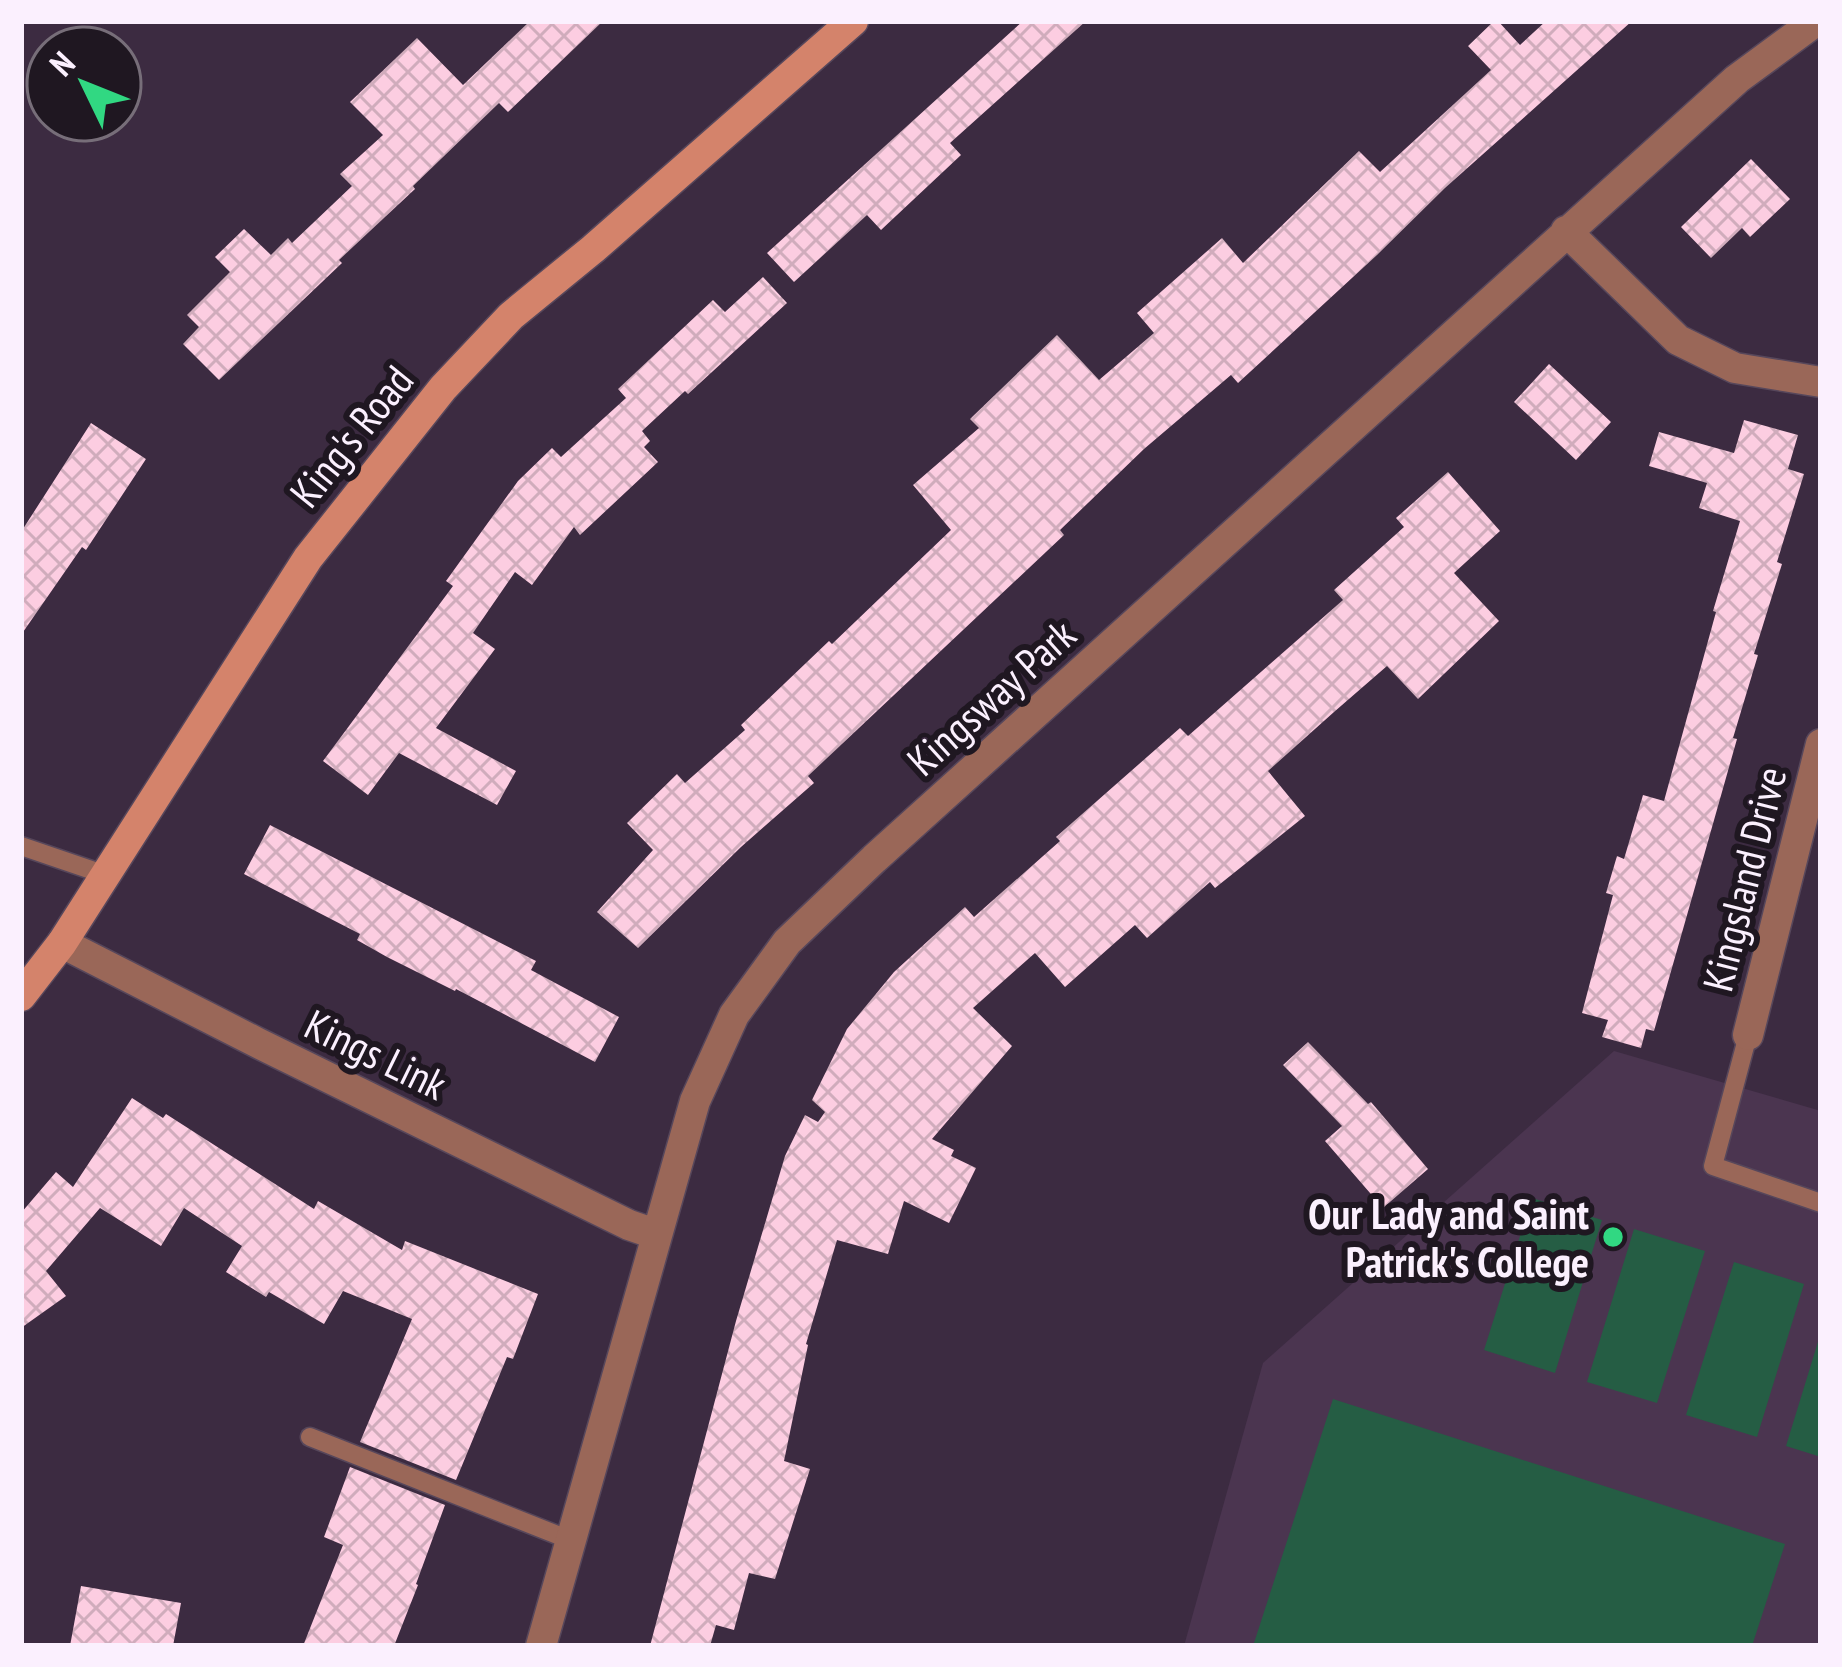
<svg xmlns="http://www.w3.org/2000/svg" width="1842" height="1667" font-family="'PT Sans Narrow',sans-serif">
  <defs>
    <pattern id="building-cross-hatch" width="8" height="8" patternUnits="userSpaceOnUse" patternTransform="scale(3)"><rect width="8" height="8" fill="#fccde1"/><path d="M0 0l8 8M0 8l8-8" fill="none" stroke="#d0acbc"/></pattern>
  </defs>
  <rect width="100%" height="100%" fill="#3c2b41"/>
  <path fill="#4b3550" d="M1614 1051 1821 1111V1646H1184L1263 1363Z"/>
  <path fill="#255d44" d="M1532 1198 1602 1220 1555 1373 1484 1350Z
    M1634 1229 1705 1251 1657 1403 1587 1382Z
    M1734 1262 1804 1284 1757 1437 1686 1415Z
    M1821 1332V1457L1786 1446Z
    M1333 1399 1785 1544 1752 1646H1253Z"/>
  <path fill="url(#building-cross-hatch)" d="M530 21H603L508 112 499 103 413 186 415 189 339 260 342 263 219 380 183 344 199 327 187 315 230 272 215 257 244 229 271 255 288 238 292 243 352 186 340 174 383 135 350 102 417 38 463 85Z
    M1023 21H1086L950 143 961 155 881 230 867 215 794 282 767 253Z
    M1494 21H1498L1520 45 1546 21H1632L1445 188 1377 255 1238 383 1231 375 1144 449 1060 530 1064 535 808 776 814 783 741 847 638 948 597 912 653 850 627 823 677 774 685 783 745 730 741 725 829 641 832 644 951 530 913 485 979 428 970 419 1057 335 1099 380 1154 333 1137 313 1222 238 1243 263 1359 151 1380 172 1491 70 1468 46Z
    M1751 159 1790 199 1750 237 1742 228 1711 258 1681 227Z
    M763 277 787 303 688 394 685 391 642 431 650 441 644 447 658 462 580 535 574 527 532 585 515 572 473 633 495 649 436 728 516 771 497 805 399 753 368 795 323 761 453 586 446 581 518 481 552 448 561 457 626 398 618 389 713 300 725 312Z
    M1549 364 1611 422 1576 460 1514 402Z
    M1744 420 1798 435 1788 469 1804 474 1777 562 1782 564 1754 654 1758 655 1733 738 1737 739 1703 859 1654 1031 1646 1029 1641 1048 1602 1037 1608 1020 1582 1013 1613 895 1606 893 1617 856 1624 859 1643 795 1664 801 1716 612 1713 611 1740 521 1699 508 1707 483 1649 466 1659 432 1734 453Z
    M91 423 146 459 86 550 82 547 21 635V532Z
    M1448 472 1500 531 1454 573 1499 621 1418 699 1387 666 1334 712 1268 771 1305 816 1215 888 1210 882 1147 938 1135 925 1065 987 1035 953 973 1008 1012 1046 932 1139 954 1150 951 1156 976 1168 949 1223 904 1201 888 1254 837 1240 806 1344 808 1345 784 1461 810 1469 775 1579 749 1573 734 1630 716 1625 710 1646H650L736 1321 785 1156 805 1115 818 1122 825 1112 812 1100 847 1029 894 972 965 907 974 917 1060 841 1056 837 1180 728 1188 736 1343 600 1334 590 1404 527 1396 518Z
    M270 825 536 961 531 970 619 1017 595 1062 456 989 455 991 387 957 357 940 360 934 244 874Z
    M1308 1042 1368 1104 1371 1102 1428 1169 1383 1208 1325 1141 1342 1126 1283 1065Z
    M132 1098 163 1118 166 1114 314 1209 318 1201 402 1250 405 1241 538 1294 513 1359 507 1357 456 1480 360 1442 412 1319 343 1291 324 1324 269 1292 266 1297 226 1272 242 1246 184 1208 161 1246 100 1208 46 1271 66 1296 21 1328V1213L56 1172 73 1187Z
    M350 1467 445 1505 416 1584 418 1585 394 1646H303L343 1545 324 1537Z
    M81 1586 181 1603 173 1646H70Z"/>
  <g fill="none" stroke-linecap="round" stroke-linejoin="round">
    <g stroke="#57475b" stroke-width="21">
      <path id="lane" d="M21 846 106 875
        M1748 1035 1713 1166 1821 1203
        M310 1437 570 1540"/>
    </g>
    <g stroke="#57475b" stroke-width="33">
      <path id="street" d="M1566 231 1678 340 1735 368 1821 382
        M62 943 258 1043 629 1225 655 1234
        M1748 1035 1821 744
        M541 1646 695 1101 734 1015 787 942 874 859 1737 79 1816 21"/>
    </g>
    <g stroke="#57475b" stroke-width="33">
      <path id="secondary" d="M21 996 62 943 308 558 443 388 511 316 593 249 853 21"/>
    </g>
    <use href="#lane" stroke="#9a6758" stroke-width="18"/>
    <use href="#street" stroke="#9a6758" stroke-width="30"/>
    <use href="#secondary" stroke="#d4836b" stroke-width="30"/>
  </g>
  <circle fill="#31d882" stroke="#1f1721" stroke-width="4.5" cx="1613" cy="1237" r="12"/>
  <g text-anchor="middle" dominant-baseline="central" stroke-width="12" stroke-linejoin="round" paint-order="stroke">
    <g font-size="42" fill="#fbf0fe" stroke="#1f1721">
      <text transform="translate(351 436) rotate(-51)">King's Road</text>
      <text transform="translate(991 697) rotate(-42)">Kingsway Park</text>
      <text transform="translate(1744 879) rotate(-76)">Kingsland Drive</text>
      <text transform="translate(376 1054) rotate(26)">Kings Link</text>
    </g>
    <g font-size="42" font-weight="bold" fill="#fbf0fe" stroke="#1f1721" text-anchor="end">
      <text x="1589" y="1213">Our Lady and Saint<tspan x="1589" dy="48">Patrick's College</tspan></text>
    </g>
  </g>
  <rect width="1842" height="1667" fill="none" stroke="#fbf0fe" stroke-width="48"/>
  <g transform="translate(84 84) rotate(313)"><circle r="57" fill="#1f1721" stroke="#776e79" stroke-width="3"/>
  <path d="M0-9L21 45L0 30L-21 45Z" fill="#31d882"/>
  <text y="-18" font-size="33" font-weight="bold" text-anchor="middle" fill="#fbf0fe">N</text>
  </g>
</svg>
